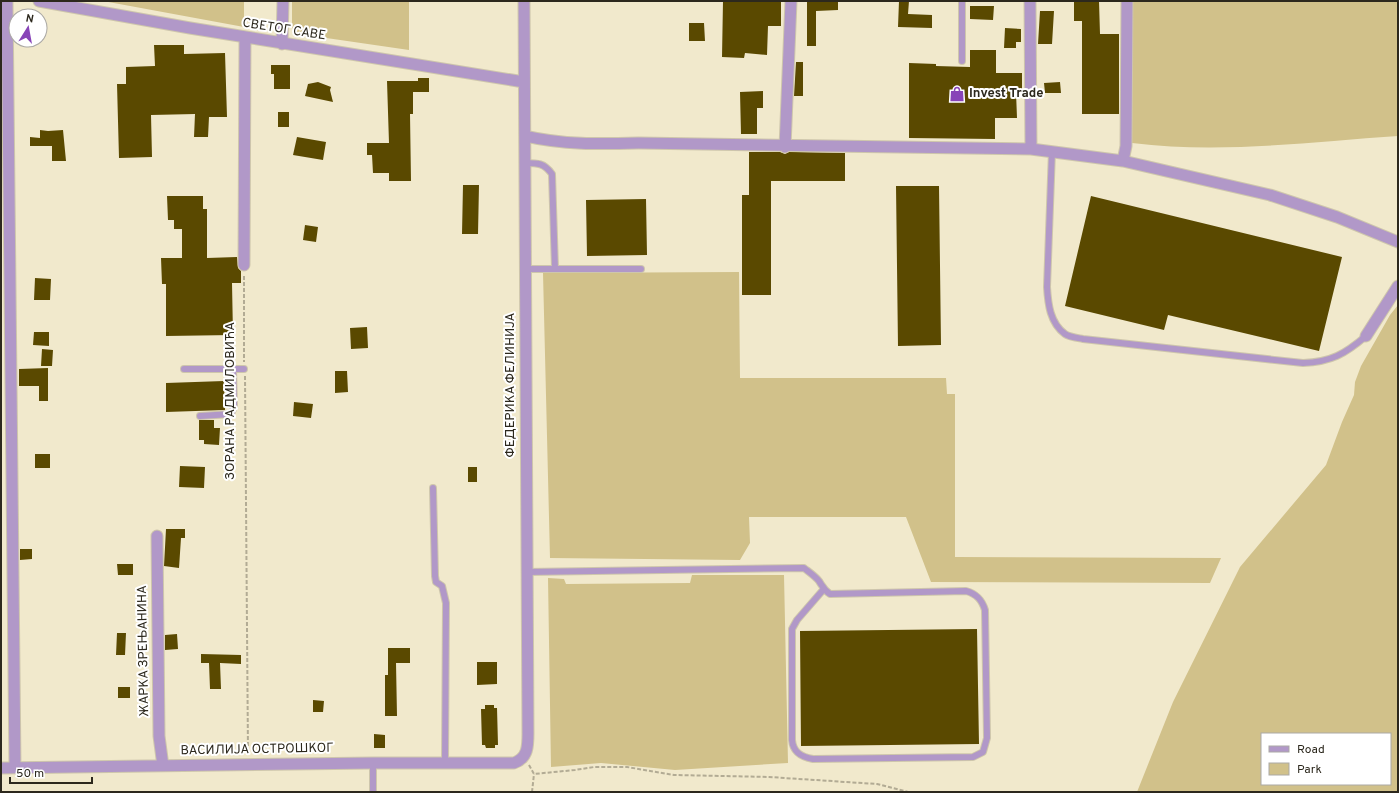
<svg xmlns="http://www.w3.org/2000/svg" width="1399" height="793" font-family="Overpass,sans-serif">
  <rect width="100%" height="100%" fill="#f1e9cc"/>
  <path fill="#d1c18a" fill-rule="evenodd" d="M103 1H244V27Z
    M292 1H409V50L292 33Z
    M1130 1H1398V136C1309 142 1220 154 1132 143Z
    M739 272 740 378H946L947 394H955V557L1221 558 1210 583 931 582 906 517H749L750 543 740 560 550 558 543 273Z
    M1398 305V792H1137L1173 702 1240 567 1326 465 1342 422 1354 395 1355 382 1361 366 1390 315ZM1262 734H1390V784H1262Z
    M692 575H784L788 763 675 770 601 763 551 767 548 578 564 579 566 584 690 583Z"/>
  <path fill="#5a4900" d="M723 1H781V26H768L767 55 745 53 744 58 722 57Z
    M807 1H838V10L816 11V46H807Z
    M899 1H909L908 14 932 15V28L898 27Z
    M1074 1H1099L1100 34H1119V114H1082V21H1074Z
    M970 6H994L993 20 970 19Z
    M1040 11H1054L1052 44H1038Z
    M689 23H704L705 41H689Z
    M1005 28 1021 29V42H1016V48H1004Z
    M154 45H184V54L225 53 227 117H209L208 137H194L195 114 151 115 152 157 119 158 117 84H126V67L155 66Z
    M970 50H996V73H1022V92H1016L1017 118H995V139L909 138V63L936 64V66L970 67Z
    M796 62H803V96H794Z
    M271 65H290V89H274V74H271Z
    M418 78H429V92H413V114H410L411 181H389V173H373L372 155H367V143H389L387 81H418Z
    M318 82 331 87 330 90 333 102 305 96 308 84Z
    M1060 82 1061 93H1045L1044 83Z
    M763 91V108H757V134H741L740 92Z
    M278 112H289V127H278Z
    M40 130 48 131 63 130 66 161H52V146H30V137L40 138Z
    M297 137 326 142 323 160 293 155Z
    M749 152H780L785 154 789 152 845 153V181H771V295H742V195H749Z
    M463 185H479L478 234H462Z
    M896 186H939L941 345 898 346Z
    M167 196H203V209H207V258L237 257 238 268 241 271V283H232L233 335 166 336V284H162L161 258H182V229H174V220H168Z
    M1091 196 1342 257 1319 351 1168 315 1164 330 1065 306Z
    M646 199 647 255 587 256 586 200Z
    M305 225 318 227 316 242 303 240Z
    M35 278 51 279 50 300H34Z
    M367 327 368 348 351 349 350 328Z
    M34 332H49V346L33 345Z
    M42 349 53 350 52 366H41Z
    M48 368V401H39V386H19V369Z
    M335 371H347L348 392 335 393Z
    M224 381 225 410 166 412V383Z
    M294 402 313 404 311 418 293 416Z
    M199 420H214V428H220L219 445 204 444V440H199Z
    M35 454H50V468H35Z
    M180 466 205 467 204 488 179 487Z
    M468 467H477V482H468Z
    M166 529H185V538H181L179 568 164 566Z
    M20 549H32V559L20 560Z
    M117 564H133V575H118Z
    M977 629 979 744 801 746 800 631Z
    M117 633H126L125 655H116Z
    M177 634 178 649 165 650V635Z
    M388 648H410V663H396L397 716H385V675H388Z
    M201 654 241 655V664L220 663 221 689H210L209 663H201Z
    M477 662H497V684L477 685Z
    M118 687H130V698H118Z
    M313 700 324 701 323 712H313Z
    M485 705H494V708H497L498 745H495V748H486L485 745H482L481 709H485Z
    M374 734 385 735V748H374Z"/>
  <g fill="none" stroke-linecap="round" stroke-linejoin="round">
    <g stroke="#cec6ac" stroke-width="8">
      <path id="service" d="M962 1V61
        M1052 151 1047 287C1048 304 1050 323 1065 334 1069 337 1078 338 1083 339L1303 363C1331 362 1345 354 1366 336
        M525 269H555L552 174C544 163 538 163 525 163
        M555 269H641
        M184 369H244
        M200 416 231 414 234 407 233 369
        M433 488 435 576 436 582 442 586 446 603 445 763
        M526 572 804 568C809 572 815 576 819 581 823 587 824 590 830 594L966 591C977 594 982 600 985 610L987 738 983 752 973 757 813 759C801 757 793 752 792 740V629L797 620 823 590
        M373 763V792"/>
    </g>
    <g stroke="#cec6ac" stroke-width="13">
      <path id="minor" d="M7 1 15 767
        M39 1 190 28 524 82
        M1030 1 1031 149
        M282 44 283 1
        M525 136C564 145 600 144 639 143L1031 149 1123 161 1270 195 1337 217 1398 242
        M785 147 791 1
        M1123 161 1126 146 1127 1
        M244 265 245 37
        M1366 336 1398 286
        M157 536 159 736 163 766
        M1 768 373 763H514C528 758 528 746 528 733L524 1"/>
    </g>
    <path stroke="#b2ab94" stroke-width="2" stroke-dasharray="4 2" stroke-linecap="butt" d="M244 276V362
      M245 376 248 754
      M529 765 534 774 575 770 594 767H627L674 775 769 777 877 784 908 792
      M532 792 534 774"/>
    <use href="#service" stroke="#b198c8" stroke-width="6"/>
    <use href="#minor" stroke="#b198c8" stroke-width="11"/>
  </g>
  <defs>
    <g id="shop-bare" transform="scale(1.2)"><path d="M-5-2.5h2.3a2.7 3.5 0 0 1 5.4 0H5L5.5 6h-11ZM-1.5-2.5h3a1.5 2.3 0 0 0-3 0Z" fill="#8844b8" stroke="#fff" stroke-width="2.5" paint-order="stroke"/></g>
  </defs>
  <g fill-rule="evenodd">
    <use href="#shop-bare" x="957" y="94"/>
  </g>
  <g text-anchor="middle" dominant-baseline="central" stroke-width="4" stroke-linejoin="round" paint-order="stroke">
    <g font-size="13" fill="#2c281d" stroke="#fff">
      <text transform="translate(284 30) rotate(9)">СВЕТОГ САВЕ</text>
      <text transform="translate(511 385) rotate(-90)">ФЕДЕРИКА ФЕЛИНИЈА</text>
      <text transform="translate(231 401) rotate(-90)">ЗОРАНА РАДМИЛОВИЋА</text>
      <text transform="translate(144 651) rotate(-91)">ЖАРКА ЗРЕЊАНИНА</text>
      <text transform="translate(257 750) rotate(-1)">ВАСИЛИЈА ОСТРОШКОГ</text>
    </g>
    <g font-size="13" font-weight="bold" fill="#2c281d" stroke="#fff" text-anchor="start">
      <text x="969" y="94">Invest Trade</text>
    </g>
  </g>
  <rect width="1399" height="793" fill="none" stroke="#2c281d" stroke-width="4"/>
  <rect x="1261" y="733" width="130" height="52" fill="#ffffff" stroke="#aba9a5"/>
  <rect x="1269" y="746" width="20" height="6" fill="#b198c8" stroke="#aba9a5"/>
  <text x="1297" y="753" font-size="12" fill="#2c281d">Road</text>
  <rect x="1269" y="763" width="20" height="12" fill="#d1c18a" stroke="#aba9a5"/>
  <text x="1297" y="773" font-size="12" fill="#2c281d">Park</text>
  <g transform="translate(28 28) rotate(11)"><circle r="19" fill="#ffffff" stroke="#aba9a5"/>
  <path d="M0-3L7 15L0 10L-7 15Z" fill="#8844b8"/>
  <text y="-6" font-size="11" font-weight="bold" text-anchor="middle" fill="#2c281d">N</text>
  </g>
  <path d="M10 777v6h82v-6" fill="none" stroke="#2c281d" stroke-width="2"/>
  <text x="16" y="777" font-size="12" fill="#2c281d" stroke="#ffffff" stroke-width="3" paint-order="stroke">50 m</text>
</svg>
